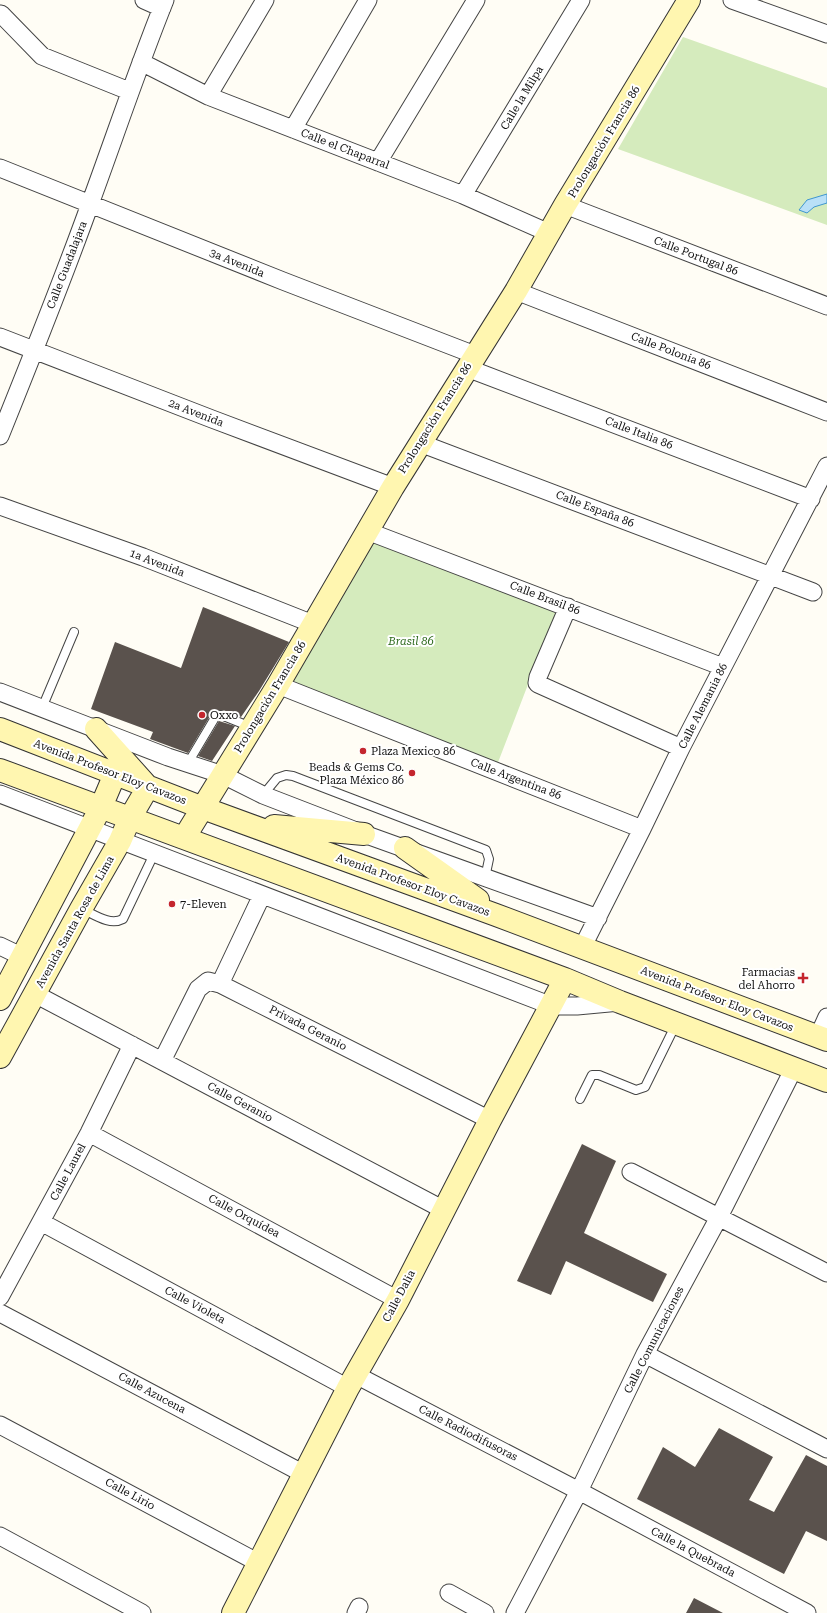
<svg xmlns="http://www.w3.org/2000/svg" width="827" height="1613" font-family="'Roboto Serif',serif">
  <rect width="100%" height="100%" fill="#fffdf5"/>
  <path fill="#d5ebbd" d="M683 37 827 88V225L618 149Z
    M373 535 557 609 497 765 286 684Z"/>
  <path fill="#b9e0f7" stroke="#3f96cf" d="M827 194V203L814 207 807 213 799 210 807 200Z"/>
  <path fill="#5a524d" d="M203 607 289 642 259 691 241 717 223 710 213 711 188 753 150 739 153 732 91 709 115 642 181 668Z
    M219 721 235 726 212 761 198 756Z
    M582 1144 616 1161 584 1233 667 1274 653 1302 566 1261 551 1295 517 1281Z
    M719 1428 773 1457 749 1500 774 1512 806 1455 827 1466V1541L806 1531 784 1574 637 1499 663 1447 695 1467Z
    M694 1598 723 1613H686Z"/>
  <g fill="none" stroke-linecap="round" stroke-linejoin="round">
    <g stroke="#444" stroke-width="10">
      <path id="lane" d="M42 708 74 632
        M188 763 216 716 221 715 251 727
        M263 795 277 778 286 775 293 776 486 850 489 859 485 878
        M82 909C95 915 110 926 123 919L154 854
        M580 1099 592 1075H599L636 1090 645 1087 676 1024"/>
    </g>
    <g stroke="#444" stroke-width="19">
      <path id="street" d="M144 0 162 8
        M732 0 827 34
        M1 14 42 56 129 91
        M141 62 208 96 463 195 549 233
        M208 96 265 0
        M293 129 368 0
        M378 162 476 0
        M0 168 283 281 475 355
        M463 195 581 0
        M565 205 827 306
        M516 291 827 412
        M0 337 212 419 393 487
        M467 368 811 499
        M0 436C31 359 62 282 90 204 115 136 138 67 165 0
        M420 443 813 592
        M0 506 143 557 313 624
        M367 531 723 667
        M568 607 538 677 537 683 538 684 681 748
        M278 685 642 829
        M0 692 168 757 223 775 263 795 364 834 598 918
        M0 794 552 1006H577L620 1002
        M0 946 23 957
        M582 948 642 829 681 748 827 466
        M220 984 262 895
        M35 994 444 1210
        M818 1037 827 1017
        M162 1061 198 989 208 981 220 984 490 1120
        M89 1133 398 1300
        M631 1172 827 1273
        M41 1222 348 1388
        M0 1297 89 1133 132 1045
        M0 1313 304 1474
        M645 1354 827 1449
        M356 1375 579 1491 807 1613
        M0 1425 259 1563
        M0 1536 142 1613
        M449 1593 485 1613
        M356 1613 359 1607
        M515 1613 579 1491 645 1354 719 1217 794 1068"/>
    </g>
    <g stroke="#333" stroke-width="24">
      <path id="secondary" d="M0 729 203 808 496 915 827 1040
        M0 770 565 979 620 1002 827 1081
        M274 826 364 834
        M184 838 278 685 393 487 516 291 565 205 689 0
        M405 848 478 900
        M0 999 101 807 115 774
        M0 1057 81 909 120 841 130 818 148 787 96 729
        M233 1613 348 1388 398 1300 490 1120 565 979"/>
    </g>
    <use href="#lane" stroke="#fff" stroke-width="8"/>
    <use href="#street" stroke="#fff" stroke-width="17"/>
    <use href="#secondary" stroke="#fff6b0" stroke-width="22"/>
  </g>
  <g fill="#c4262e" stroke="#fff" stroke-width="1.5">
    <circle cx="202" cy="715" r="4"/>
    <circle cx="363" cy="751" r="4"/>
    <circle cx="412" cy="773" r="4"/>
    <circle cx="172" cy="904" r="4"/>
    <path d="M801 972h4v4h4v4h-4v4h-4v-4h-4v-4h4z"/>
  </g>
  <g text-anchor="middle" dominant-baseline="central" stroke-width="4" stroke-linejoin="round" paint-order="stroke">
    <g font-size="11" fill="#111" stroke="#fff">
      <text transform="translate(522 98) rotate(-59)">Calle la Milpa</text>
      <text transform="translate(604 142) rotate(-59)">Prolongación Francia 86</text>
      <text transform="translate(345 149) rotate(21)">Calle el Chaparral</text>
      <text transform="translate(696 256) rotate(21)">Calle Portugal 86</text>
      <text transform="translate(237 263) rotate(22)">3a Avenida</text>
      <text transform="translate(67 265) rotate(-69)">Calle Guadalajara</text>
      <text transform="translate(671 351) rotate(21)">Calle Polonia 86</text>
      <text transform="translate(196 413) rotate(21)">2a Avenida</text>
      <text transform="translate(435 418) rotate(-58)">Prolongación Francia 86</text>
      <text transform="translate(639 433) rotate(21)">Calle Italia 86</text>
      <text transform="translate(595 509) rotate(21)">Calle España 86</text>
      <text transform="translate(157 563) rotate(21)">1a Avenida</text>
      <text transform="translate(545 598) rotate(21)">Calle Brasil 86</text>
      <text transform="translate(270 697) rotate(-59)">Prolongación Francia 86</text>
      <text transform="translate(703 706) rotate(-63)">Calle Alemania 86</text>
      <text transform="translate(110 772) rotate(21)">Avenida Profesor Eloy Cavazos</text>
      <text transform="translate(516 779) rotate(21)">Calle Argentina 86</text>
      <text transform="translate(413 885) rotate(20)">Avenida Profesor Eloy Cavazos</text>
      <text transform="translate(75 922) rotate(-61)">Avenida Santa Rosa de Lima</text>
      <text transform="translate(717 999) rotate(21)">Avenida Profesor Eloy Cavazos</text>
      <text transform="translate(308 1028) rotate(27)">Privada Geranio</text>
      <text transform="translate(240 1102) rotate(28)">Calle Geranio</text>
      <text transform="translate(68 1172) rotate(-62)">Calle Laurel</text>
      <text transform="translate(244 1216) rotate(28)">Calle Orquídea</text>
      <text transform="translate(399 1296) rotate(-62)">Calle Dalia</text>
      <text transform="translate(195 1305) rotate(28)">Calle Violeta</text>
      <text transform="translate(654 1340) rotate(-63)">Calle Comunicaciones</text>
      <text transform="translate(152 1393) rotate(28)">Calle Azucena</text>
      <text transform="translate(468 1433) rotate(27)">Calle Radiodifusoras</text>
      <text transform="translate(130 1494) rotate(28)">Calle Lirio</text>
      <text transform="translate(693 1552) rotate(28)">Calle la Quebrada</text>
    </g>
    <g font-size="11" font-style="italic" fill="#2f6b1f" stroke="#fff">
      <text x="411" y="641">Brasil 86</text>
    </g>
    <g font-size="11" fill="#111" stroke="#fff" text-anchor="start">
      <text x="210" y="715">Oxxo</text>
      <text x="371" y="751">Plaza Mexico 86</text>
      <text x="404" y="767" text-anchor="end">Beads &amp; Gems Co.<tspan x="404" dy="13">Plaza México 86</tspan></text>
      <text x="180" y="904">7-Eleven</text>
      <text x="795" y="972" text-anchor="end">Farmacias<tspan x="795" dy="13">del Ahorro</tspan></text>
    </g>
  </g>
</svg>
